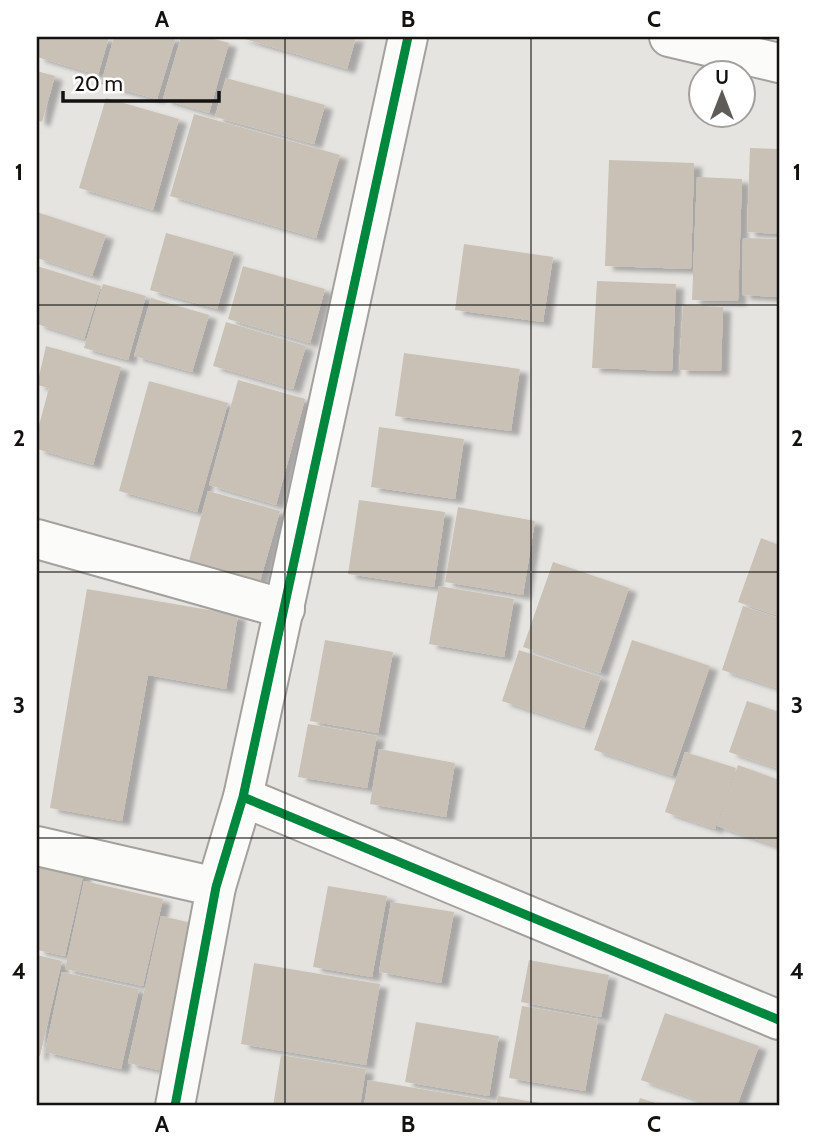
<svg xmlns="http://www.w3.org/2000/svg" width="816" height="1143" font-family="Cabin,sans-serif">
  <defs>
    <filter id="shadow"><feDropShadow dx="8" dy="4.5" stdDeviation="2" flood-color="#0004"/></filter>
  </defs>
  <rect width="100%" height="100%" fill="#e6e4e1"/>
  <path fill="#c9c1b6" filter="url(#shadow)" d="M37 37H109L98 75 37 57Z
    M114 37H176L157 99 101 84Z
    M181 37H207L229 43 209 113 163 99Z
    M238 37H356L347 69Z
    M37 71 55 76 42 122 37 120Z
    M226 78 325 105 314 144 215 117Z
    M106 98 179 119 153 210 79 188Z
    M194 114 340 155 316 238 170 196Z
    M750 148 779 149V234L747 232Z
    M609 160 694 163 691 269 605 266Z
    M697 177 742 179 738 301 692 300Z
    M37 212 106 235 92 276 37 258Z
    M166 233 234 252 217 309 150 290Z
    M743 238 779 239V297L742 295Z
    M464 244 553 257 543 322 455 310Z
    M37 266 101 286 84 339 37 324Z
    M243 266 325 289 310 343 228 319Z
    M597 281 676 284 672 371 592 368Z
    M103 284 146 296 128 360 84 348Z
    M151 298 209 315 192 372 134 356Z
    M683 305 723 307 721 371 679 370Z
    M226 322 306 346 293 389 213 366Z
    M46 346 121 367 93 465 37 449V433L49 388 37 385Z
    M404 353 520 369 511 431 395 416Z
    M238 380 305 399 276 505 209 485Z
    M149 381 228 403 197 512 119 491Z
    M379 427 464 439 455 499 371 487Z
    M208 491 280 511 260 581 189 561Z
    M359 500 445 512 434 587 348 574Z
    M458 507 535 521 523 595 445 582Z
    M761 538 779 545V616L738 602Z
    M553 562 629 588 600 673 523 647Z
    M439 586 514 599 504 657 429 644Z
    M87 589 238 615 226 689 148 675 122 821 50 808Z
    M743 606 779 618V689L722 670Z
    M325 640 393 652 378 733 310 721Z
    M632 640 710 666 672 776 594 750Z
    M519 650 601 677 584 728 502 701Z
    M747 701 779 712V769L729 752Z
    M308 724 377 736 367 788 298 777Z
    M379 749 455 763 446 817 370 804Z
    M685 752 736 768 715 829 665 812Z
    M738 765 779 780V847L717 826Z
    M37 852 86 863 65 956 37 950Z
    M84 881 163 899 143 986 65 969Z
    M328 886 387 896 372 977 313 967Z
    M391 902 454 912 441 983 379 972Z
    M161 916 201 925 168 1072 128 1063Z
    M37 955 62 961 40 1056 37 1055Z
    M529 960 609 975 601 1017 521 1002Z
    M254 963 380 984 366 1065 241 1044Z
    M62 972 139 989 121 1069 45 1052Z
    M522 1006 598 1019 585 1091 509 1078Z
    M665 1013 759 1046 737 1106H714L641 1080Z
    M416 1022 499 1036 489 1096 405 1082Z
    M281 1055 366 1069 360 1106H273Z
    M368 1080 491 1101 490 1106H364Z
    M498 1096 552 1105V1106H496Z
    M640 1098 665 1106H637Z"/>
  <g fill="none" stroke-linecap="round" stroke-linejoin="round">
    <g stroke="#a2a19e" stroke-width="42">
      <path id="street" d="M669 37 779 63
        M37 539 285 609
        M243 797 779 1020
        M37 846 216 887"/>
    </g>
    <g stroke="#a2a19e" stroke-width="42">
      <path id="secondary" d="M175 1106 216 887 243 797 408 37"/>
    </g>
    <use href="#street" stroke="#fbfbfa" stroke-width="38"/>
    <use href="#secondary" stroke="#fbfbfa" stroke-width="38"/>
    <g stroke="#fff" stroke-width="13">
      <path id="cycleway" d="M243 797 779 1020
        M175 1106 216 887 243 797 408 37"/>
    </g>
    <use href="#cycleway" stroke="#00873e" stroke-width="9"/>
  </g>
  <path fill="none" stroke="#131210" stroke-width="2" stroke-opacity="0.55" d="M285 37V1106M531 37V1106M37 305H779M37 572H779M37 838H779"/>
  <rect width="816" height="1143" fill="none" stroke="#ffffff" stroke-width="77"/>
  <g transform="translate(722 94)"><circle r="33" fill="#ffffff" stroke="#a1a09f" stroke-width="2"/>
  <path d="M0-5L12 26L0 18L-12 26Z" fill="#5d5c59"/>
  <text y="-10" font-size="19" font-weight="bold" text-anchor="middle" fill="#131210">U</text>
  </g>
  <path d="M63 91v10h156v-10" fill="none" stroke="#131210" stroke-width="3.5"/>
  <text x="74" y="91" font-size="21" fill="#131210" stroke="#ffffff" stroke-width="5" paint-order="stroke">20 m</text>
  <rect x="38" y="38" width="740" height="1066" fill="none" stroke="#131210" stroke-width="2.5"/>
  <g font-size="23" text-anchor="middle" font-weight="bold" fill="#131210">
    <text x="162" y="27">A</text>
    <text x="408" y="27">B</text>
    <text x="654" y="27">C</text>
    <text x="19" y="180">1</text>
    <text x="797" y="180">1</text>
    <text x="19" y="446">2</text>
    <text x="797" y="446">2</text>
    <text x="19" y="713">3</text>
    <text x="797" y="713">3</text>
    <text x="19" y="979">4</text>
    <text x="797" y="979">4</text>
    <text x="162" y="1132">A</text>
    <text x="408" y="1132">B</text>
    <text x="654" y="1132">C</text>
  </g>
</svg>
